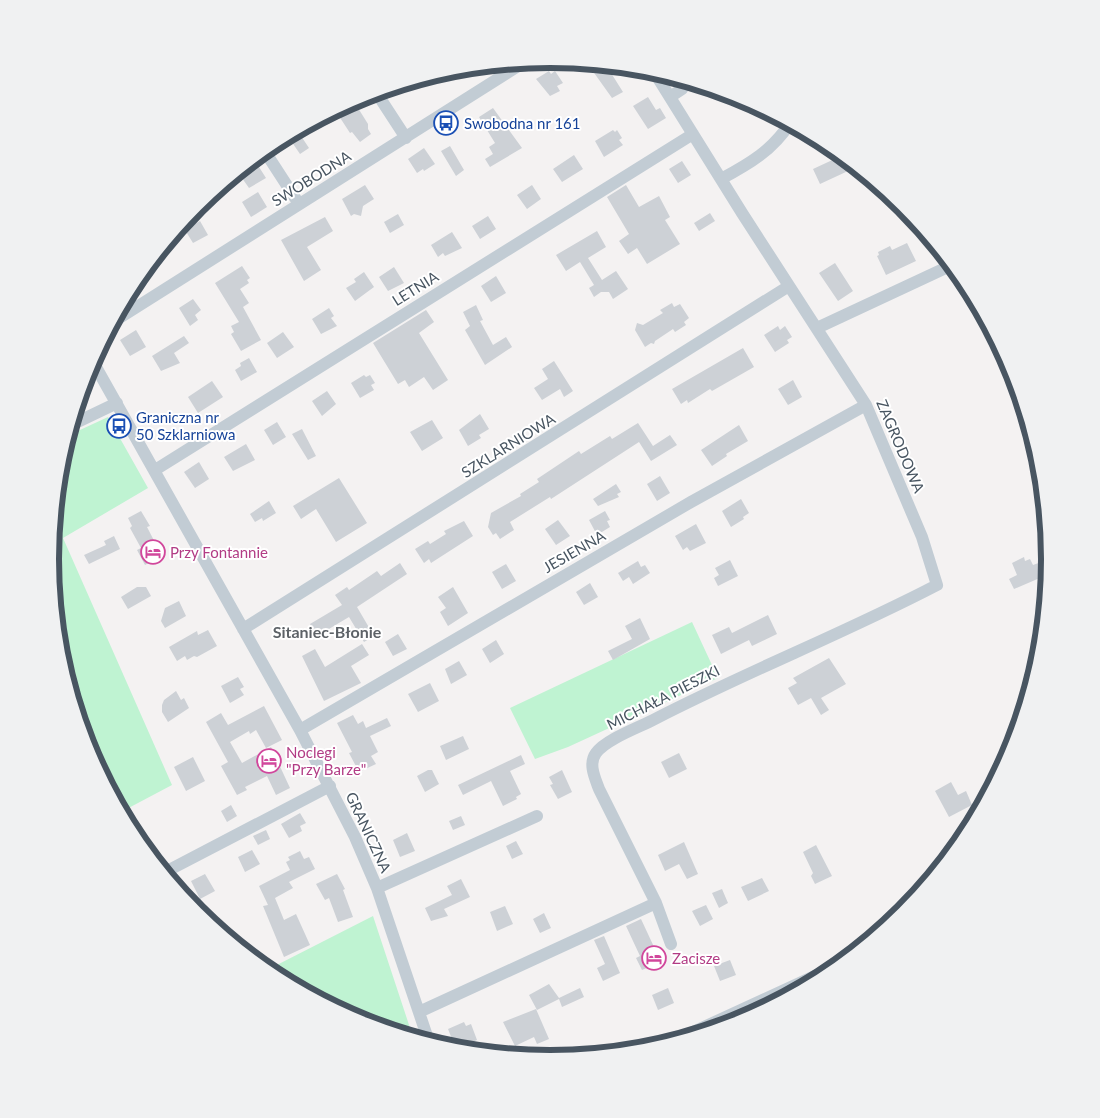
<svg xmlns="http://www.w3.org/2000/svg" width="1100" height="1118" font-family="Lato,sans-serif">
  <rect width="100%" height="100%" fill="#f4f2f2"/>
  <path fill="#bff3d2" d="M108 417 148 488 63 538 172 785 121 812 88 750 60 656 50 559 60 461 67 436Z
    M692 622 718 678 568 747 535 759 510 708Z
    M373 916 413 1037 358 1021 267 970Z"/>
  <path fill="#cdd1d6" d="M587 63 606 65 623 92 612 98Z
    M549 71 551 74 555 71 563 83 557 86 560 91 550 96 536 79Z
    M648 97 656 110 660 108 666 118 648 129 633 106Z
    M353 100 368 124V129L371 134 360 142 352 132 350 133 335 110Z
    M493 108 522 148 490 167 485 159 493 154 489 147 495 143 479 117Z
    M297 130 309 148 300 154 287 135Z
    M613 130 615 132 617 130 622 138 619 140 623 145 604 157 595 141Z
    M450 146 464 170 456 176 441 151Z
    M424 148 435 164 424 171 423 169 417 173 408 159Z
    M574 155 583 169 562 182 553 169Z
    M841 156 848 171 820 184 813 169Z
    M682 161 691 175 678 183 669 169Z
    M259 167 266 178 249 188 242 178Z
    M365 185 374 199 363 206 361 216 354 214 351 216 342 199Z
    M532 185 541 199 527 209 517 195Z
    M626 185 639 207 659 196 670 217 665 220 680 244 647 264 637 248 628 254 619 241 629 234 607 197Z
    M258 192 267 207 251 217 242 202Z
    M710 213 715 221 699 231 694 223Z
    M398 214 404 225 390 233 384 222Z
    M488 216 496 229 480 239 472 226Z
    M325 217 333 231 307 247 321 270 304 281 281 240Z
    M200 221 208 235 193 243 185 230Z
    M597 231 606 247 588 258 602 280 616 271 628 289 613 299 609 292H601L594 297 589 288 594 285 580 262 566 271 556 255Z
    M452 232 462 248 445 256 443 253 438 257 431 245Z
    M907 243 916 261 886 275 877 256 879 255 878 252 890 246 892 250Z
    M835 263 853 291 838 301 819 273Z
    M242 266 250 278 247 280 249 283 240 289 249 303 243 307 261 340 241 351 231 334 234 332 231 326 239 322 215 283Z
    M394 267 404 283 388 291 379 277Z
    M364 272 374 287 355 301 346 288 356 282 354 279Z
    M496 276 506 293 491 302 481 286Z
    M193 299 201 310 195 315 198 320 190 326 179 308Z
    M672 303 674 307 680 304 689 318 684 322 686 325 675 332 673 329 655 341 654 344 651 343 645 347 635 330 637 323 643 325 663 313 660 310Z
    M476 305 483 320 480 321 493 345 506 337 512 347 485 365 465 330 470 326 463 312Z
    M329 308 334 316 331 318 337 326 321 334 312 319Z
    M426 310 434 322 419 333 448 380 433 390 424 377 409 387 405 380 398 384 373 343Z
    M778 326 780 330 785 326 792 337 787 340 789 343 775 352 764 335Z
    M136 330 146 347 130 356 120 340Z
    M283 332 294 347 277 358 267 343Z
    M184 336 189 343 174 353 180 363 161 371 152 356Z
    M743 348 754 367 712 391 710 389 688 403 687 400 681 404 672 389Z
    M249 358 257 372 241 381 235 370 241 366 240 363Z
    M554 361 573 391 564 397 560 389 542 400 534 388 548 379 542 369Z
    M364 375 366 377 370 375 375 383 371 385 374 390 360 398 351 383Z
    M793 380 802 397 788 405 778 389Z
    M212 381 223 397 198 413 188 397Z
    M327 391 336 404 322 416 312 401Z
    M480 414 489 429 479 435 481 438 468 446 459 430Z
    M432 420 443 438 422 451 410 432Z
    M277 422 286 437 273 445 264 430Z
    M638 423 653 446 670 435 677 445 651 461 639 442 551 499 550 497 510 522 514 530 500 539 496 533 493 535 488 527 491 513 521 496 520 494 539 482 537 479 579 451 581 454 610 436 612 439Z
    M739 425 748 441 726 454 727 456 712 466 701 450Z
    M302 429 316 456 308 460 292 434Z
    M246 444 255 460 233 471 224 457Z
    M199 462 209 479 195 488 184 472Z
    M660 476 670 493 657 501 647 484Z
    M339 478 367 523 336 542 316 509 301 519 293 506Z
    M616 484 621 492 617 494 619 497 598 506 593 499Z
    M741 499 749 513 743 517 744 519 731 527 722 511Z
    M269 501 276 513 263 521 262 518 255 522 250 514Z
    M141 511 150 526 147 527 162 556 145 565 137 550 141 548 130 528 132 526 128 518Z
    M605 511 610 520 607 521 610 527 597 535 589 520Z
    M558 520 570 536 556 545 545 529Z
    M464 521 473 536 431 563 429 559 424 563 415 549 428 541 430 544 446 534 444 531Z
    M696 524 706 543 690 551 687 547 683 550 675 536Z
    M114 536 120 549 89 564 84 555 106 545 104 541Z
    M1024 557 1025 561 1030 559 1033 565 1044 561 1049 574 1014 589 1009 579 1017 575 1012 563Z
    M730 560 738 576 718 586 714 578 719 575 715 568Z
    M638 561 641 567 645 565 650 573 633 584 629 577 623 581 618 573Z
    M400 563 407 574 357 607 374 636 364 642 349 617 317 636 310 624 342 605 335 595 347 587 349 590 377 571 381 576Z
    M506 564 516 581 502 589 492 572Z
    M590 583 598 597 584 605 576 592Z
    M137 587H146L151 596 128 609 121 597Z
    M453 587 468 613 448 626 440 612 446 608 438 597Z
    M179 601 186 616 165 628 161 621 165 608Z
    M768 615 777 634 752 646 749 640 721 654 712 635 729 627 732 633Z
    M640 618 650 639 613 660 608 651 632 639 625 626Z
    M208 630 217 646 197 657 194 656 187 660 185 656 177 661 169 647 197 631 198 635Z
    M398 634 407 649 393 656 385 642Z
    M496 640 504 654 490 663 482 649Z
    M362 644 369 655 351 666 361 683 324 701 302 656 315 649 325 667Z
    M829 658 846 684 821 698 829 710 821 715 811 698 798 705 788 688 797 683 793 678Z
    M459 661 467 675 451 684 445 669Z
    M238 677 244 687 240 689 244 695 230 703 221 686Z
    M430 683 439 701 418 712 408 694Z
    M176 691 181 700 184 698 189 708 168 722 162 712V705L164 700Z
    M264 706 282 740 266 748 256 730 250 734 249 731 230 742 242 763 271 747 290 788 276 795 267 776 245 787 247 790 237 795 221 766 228 762 206 722 221 713 228 725Z
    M353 715 358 724 363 721 366 728 387 718 391 726 370 736 378 752 371 756 376 764 359 772 349 753 352 752 337 723Z
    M463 736 469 749 446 760 440 746Z
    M679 753 687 769 669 778 661 762Z
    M521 755 525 764 510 771 521 794 516 797 517 799 503 806 491 781 463 795 458 785Z
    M193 757 205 781 186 791 174 767Z
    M428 770H432L439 784 425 792 417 776Z
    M562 770 572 792 558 799 550 785 553 784 549 777Z
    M951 782 958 795 966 791 972 805 949 817 935 791Z
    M231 805 237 816 227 822 221 811Z
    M300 813 306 823 300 826 302 831 289 838 281 824Z
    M461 816 465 825 453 830 449 821Z
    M266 830 270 839 258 845 253 836Z
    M407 833 415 851 400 857 393 840Z
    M516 841 523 854 512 859 506 846Z
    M684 842 698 874 687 879 679 864 665 871 658 855Z
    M816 845 832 876 815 884 811 876 813 873 803 852Z
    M252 850 260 864 245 872 238 857Z
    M300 851 304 859 309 857 315 869 289 882 293 888 275 898 284 920 296 914 310 945 284 957 263 906 268 905 259 886 290 870 286 862 290 860 288 857Z
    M205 874 215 891 200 899 191 881Z
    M337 874 345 889 343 890 353 917 338 922 329 898 325 900 316 884Z
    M762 878 769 891 748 901 741 887Z
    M461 879 470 897 444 909 448 916 431 921 425 908 452 895 447 886Z
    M722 889 728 903 719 908 712 893Z
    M706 905 713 919 700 926 692 911Z
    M505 906 513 924 497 931 490 912Z
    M544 913 551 928 540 933 533 919Z
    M641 919 661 962 642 970 636 958 640 956 626 926Z
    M604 936 620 973 603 981 597 968 605 964 594 940Z
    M730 960 736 975 720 981 714 966Z
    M549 984 559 998 580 988 584 997 562 1007 559 999 537 1010 529 995Z
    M668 988 674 1003 658 1010 652 995Z
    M536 1009 549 1039 537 1044 534 1037 515 1046 503 1022Z
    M464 1022 466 1026 471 1024 477 1040 456 1049 448 1029Z"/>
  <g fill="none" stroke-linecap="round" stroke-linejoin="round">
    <path stroke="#c2ccd4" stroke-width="12" d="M653 70 742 213 866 405 922 537 937 585C845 633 748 671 655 719 640 727 606 739 596 753 588 764 595 778 599 789L656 903 671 944
      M376 92 406 138
      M670 97 682 89 687 81
      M264 150 299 204
      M721 179C749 164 773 150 790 123
      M113 322 526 61
      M817 328 952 265
      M92 360 300 730 355 837 377 888 429 1042
      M71 425 117 403
      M155 470 693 134
      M243 629 789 286
      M300 730 691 502 866 405
      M169 870 330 786
      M377 888 537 816
      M419 1012 656 903
      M667 1044 817 975"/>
  </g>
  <defs>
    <g id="bus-ring" transform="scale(1.25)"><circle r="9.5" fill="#fff" stroke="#1a4fb4" stroke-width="1.5"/><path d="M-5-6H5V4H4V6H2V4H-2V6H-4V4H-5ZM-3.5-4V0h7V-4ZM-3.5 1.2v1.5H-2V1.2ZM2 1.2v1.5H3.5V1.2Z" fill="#1a4fb4"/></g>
    <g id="hotel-ring" transform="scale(1.25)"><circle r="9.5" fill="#fff" stroke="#d1479c" stroke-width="1.5"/><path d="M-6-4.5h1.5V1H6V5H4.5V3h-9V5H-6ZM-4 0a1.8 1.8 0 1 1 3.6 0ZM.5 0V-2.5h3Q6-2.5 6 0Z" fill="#d1479c"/></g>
  </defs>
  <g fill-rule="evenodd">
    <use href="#bus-ring" x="446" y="123"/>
    <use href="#bus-ring" x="119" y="426"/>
    <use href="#hotel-ring" x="153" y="552"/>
    <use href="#hotel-ring" x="269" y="761"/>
    <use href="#hotel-ring" x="654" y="958"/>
  </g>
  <g text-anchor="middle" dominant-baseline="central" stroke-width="4" stroke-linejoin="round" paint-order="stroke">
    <g font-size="15" fill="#164399" stroke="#fff" text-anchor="start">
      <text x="464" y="123">Swobodna nr 161</text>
      <text x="136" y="417">Graniczna nr<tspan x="136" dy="17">50 Szklarniowa</tspan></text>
    </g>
    <g font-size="15" fill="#485561" stroke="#fff">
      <text transform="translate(311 178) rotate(-32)">SWOBODNA</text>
      <text transform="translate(415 288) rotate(-32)">LETNIA</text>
      <text transform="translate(508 445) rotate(-32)">SZKLARNIOWA</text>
      <text transform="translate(901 446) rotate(67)">ZAGRODOWA</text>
      <text transform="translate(574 551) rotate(-30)">JESIENNA</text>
      <text transform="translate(663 697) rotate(-27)">MICHAŁA PIESZKI</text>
      <text transform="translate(369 832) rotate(65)">GRANICZNA</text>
    </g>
    <g font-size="15" fill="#b23c85" stroke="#fff" text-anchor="start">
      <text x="170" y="552">Przy Fontannie</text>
      <text x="286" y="752">Noclegi<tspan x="286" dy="17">"Przy Barze"</tspan></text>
      <text x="672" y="958">Zacisze</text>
    </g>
    <g font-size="16" font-weight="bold" fill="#5d6267" stroke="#fff">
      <text x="327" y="631">Sitaniec-Błonie</text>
    </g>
  </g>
  <path d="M0 0H1100V1118H0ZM59 559a491 491 0 1 1 982 0a491 491 0 1 1-982 0Z" fill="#f0f1f2" fill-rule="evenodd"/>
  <path fill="none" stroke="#485561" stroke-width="6" d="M59 559a491 491 0 1 1 982 0a491 491 0 1 1-982 0Z"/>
</svg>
